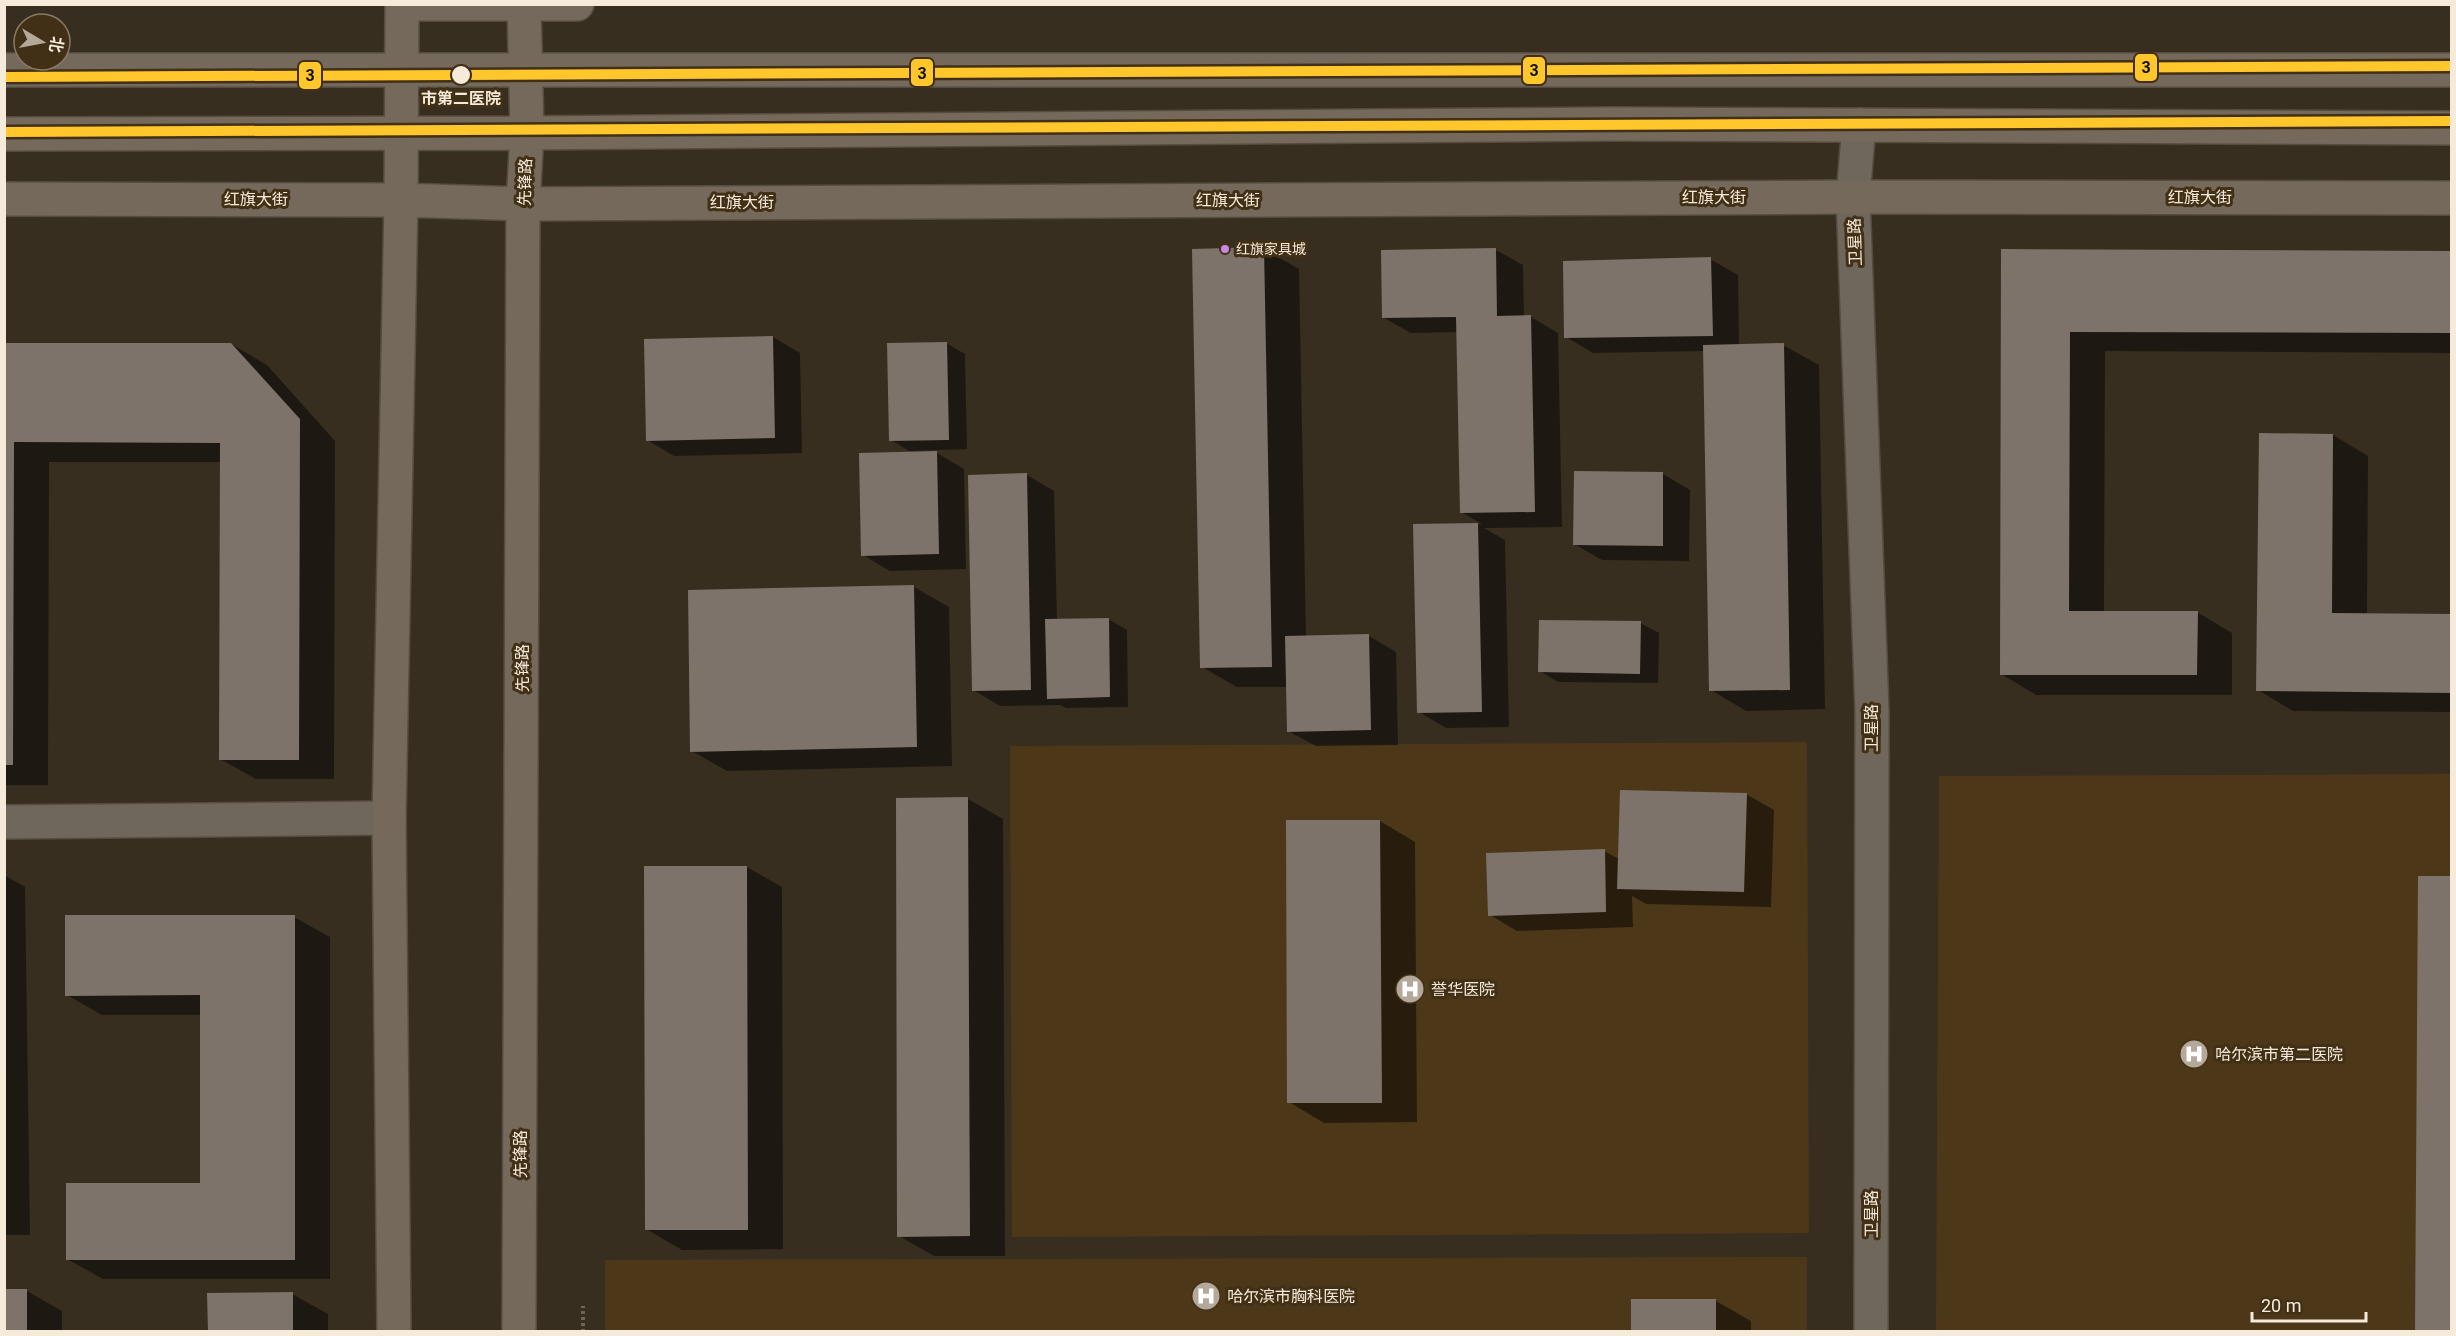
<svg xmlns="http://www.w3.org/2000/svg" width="2456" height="1336" font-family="Roboto,'Noto Sans SC',sans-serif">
  <rect width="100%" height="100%" fill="#382e20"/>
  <path fill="#4c3819" d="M1807 742 1809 1233 1012 1237 1010 746Z
    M2451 774V1331L1936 1332 1939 776Z
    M1807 1257V1331H605V1260Z"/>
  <path fill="#0007" d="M1264 249 1299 269 1306 637 1369 636 1396 652 1398 745 1316 746 1288 731 1287 687H1237L1202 667Z
    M1496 250 1523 265 1524 317H1531L1558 333 1562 527 1484 528 1505 540 1509 727 1446 728 1419 712 1415 526 1482 524 1461 512 1458 332 1411 333 1384 318Z
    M2003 250 2452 252V353L2105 351 2104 612H2197L2232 633V695H2036L2001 674Z
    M1710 259 1738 275 1739 345H1783L1819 365 1825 709 1746 711 1711 690 1704 351 1593 353 1566 337Z
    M773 337 800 353 802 453 674 456 647 440Z
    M946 343 965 354 967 449 909 451 891 440Z
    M231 344 267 365 335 441 334 779H256L220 759 221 462H49L48 785H4V345Z
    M2260 435H2333L2368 456 2367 615H2452V712L2293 711 2258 690Z
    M937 453 964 469 966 569 890 571 863 555Z
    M1663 474 1690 490 1689 561 1602 560 1574 544Z
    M1027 475 1054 491 1057 620 1108 619 1127 630 1128 707 1066 708 1060 705 1000 706 973 690 969 476Z
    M914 587 949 607 952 766 727 771 692 751Z
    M1640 623 1659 633 1658 683 1558 682 1540 671Z
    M1746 794 1774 810 1771 907 1646 904 1632 896 1633 927 1517 931 1490 915 1604 851 1619 859Z
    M968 799 1003 819 1005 1256H934L899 1236Z
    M1380 821 1415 842 1417 1122 1324 1123 1289 1102Z
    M747 867 782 887 783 1249 682 1250 646 1229Z
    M4 875 25 887 30 1235H4Z
    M294 917 330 937V1279H103L67 1259 202 1185 201 1015H102L67 995Z
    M27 1291 62 1311V1332H4Z
    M292 1294 328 1314V1332H209Z
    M1716 1301 1751 1321V1332H1633Z"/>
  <path fill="#7e736a" d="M1264 247 1272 667 1200 668 1192 249Z
    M1496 248 1497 316 1531 315 1535 512 1460 513 1456 317 1382 318 1381 250Z
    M2001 249 2452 251V333L2070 332 2069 611H2198L2197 675H2000Z
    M1711 257 1713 336 1564 338 1563 261Z
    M773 336 775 438 646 441 644 339Z
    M947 342 949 440 889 441 887 343Z
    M4 343H231L300 419 299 760H219L220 443 14 442 13 765H4Z
    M1784 343 1790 690 1709 691 1703 345Z
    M2259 433 2333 434 2332 613 2452 614V693L2256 691Z
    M937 451 939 554 861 556 859 453Z
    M1574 471 1663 472V546L1573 545Z
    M1027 473 1031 690 972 691 968 475Z
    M1478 523 1482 712 1417 713 1413 524Z
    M914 585 917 747 690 752 688 590Z
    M1109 618 1110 697 1047 699 1045 619Z
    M1539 620 1641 621 1640 674 1538 672Z
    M1369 634 1371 730 1287 732 1285 636Z
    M1620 790 1747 793 1744 892 1617 889Z
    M968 797 970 1236 897 1237 896 798Z
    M1286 820H1380L1382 1103H1287Z
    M1605 849 1606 912 1488 916 1486 853Z
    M644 866H747L748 1230H645Z
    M2418 876H2452V1332H2415Z
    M65 915H295V1260H66V1183H200V995L65 996Z
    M4 1289H27V1332H4Z
    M293 1292V1332H208L207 1293Z
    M1631 1299H1716V1332H1631Z"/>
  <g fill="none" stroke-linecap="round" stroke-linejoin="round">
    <g stroke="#554c41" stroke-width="36">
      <path id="street" d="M4 822 389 818"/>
    </g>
    <g stroke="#554c41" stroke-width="36">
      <path id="secondary" d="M1859 125 1853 197 1872 711 1871 1332"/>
    </g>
    <g stroke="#554c41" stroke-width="36">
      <path id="primary" d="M410 4H577
        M4 70H2452
        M4 134 527 133 1611 124 2452 128
        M4 199 401 200 523 204 1853 197 2452 198
        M394 1332 389 818 401 200 402 4
        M519 1332 523 204 527 133 524 4"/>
    </g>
    <path stroke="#6c655b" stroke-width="4" stroke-dasharray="3 3" stroke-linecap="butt" d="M583 1332V1306"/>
    <use href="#street" stroke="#6f675c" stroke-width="33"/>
    <use href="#secondary" stroke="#6f675c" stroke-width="33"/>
    <use href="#primary" stroke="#74695a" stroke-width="33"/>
    <g stroke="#423016" stroke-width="15">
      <path id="metro-1" d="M4 77 2452 66
        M4 132 2452 121"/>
    </g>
    <use href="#metro-1" stroke="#ffc72c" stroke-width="10"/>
  </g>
  <defs>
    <g id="hospital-disc" transform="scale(1.5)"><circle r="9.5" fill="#b4a89a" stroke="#423016"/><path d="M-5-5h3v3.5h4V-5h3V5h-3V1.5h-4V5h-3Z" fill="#fff"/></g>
  </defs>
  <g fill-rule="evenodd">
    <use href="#hospital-disc" x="1410" y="989"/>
    <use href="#hospital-disc" x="2194" y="1054"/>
    <use href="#hospital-disc" x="1206" y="1296"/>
  </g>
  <circle fill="#f6eadb" stroke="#423016" stroke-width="2" cx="461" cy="75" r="10"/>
  <circle fill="#c787e3" stroke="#423016" stroke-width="2" cx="1225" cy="249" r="5"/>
  <g text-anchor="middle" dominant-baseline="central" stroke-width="6" stroke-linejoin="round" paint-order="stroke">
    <g font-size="14" fill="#f6eadb" stroke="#423016" text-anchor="start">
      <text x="1236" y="249">红旗家具城</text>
    </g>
    <g font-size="16" font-weight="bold" fill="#f6eadb" stroke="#423016">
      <text x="461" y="98">市第二医院</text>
    </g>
    <g font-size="16" fill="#f6eadb" stroke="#423016">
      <text transform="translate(525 182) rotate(-88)">先锋路</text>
      <text x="1714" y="197">红旗大街</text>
      <text x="2200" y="197">红旗大街</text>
      <text x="256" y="199">红旗大街</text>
      <text x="1228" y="200">红旗大街</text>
      <text x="742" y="202">红旗大街</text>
      <text transform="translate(1855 242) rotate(-92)">卫星路</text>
      <text transform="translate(522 668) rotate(-90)">先锋路</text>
      <text transform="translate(1871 728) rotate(-90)">卫星路</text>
      <text transform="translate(520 1154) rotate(-90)">先锋路</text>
      <text transform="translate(1871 1214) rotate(-90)">卫星路</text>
    </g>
    <g font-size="16" fill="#f6eadb" stroke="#423016" text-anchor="start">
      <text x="1431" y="989">誉华医院</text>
      <text x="2215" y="1054">哈尔滨市第二医院</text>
      <text x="1227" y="1296">哈尔滨市胸科医院</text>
    </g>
  </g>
  <g stroke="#423016" stroke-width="2">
    <rect x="2134" y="53" width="24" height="29" rx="6" fill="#ffc72c"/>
    <rect x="1522" y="56" width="24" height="29" rx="6" fill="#ffc72c"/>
    <rect x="910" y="58" width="24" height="29" rx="6" fill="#ffc72c"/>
    <rect x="298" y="61" width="24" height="29" rx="6" fill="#ffc72c"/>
  </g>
  <g font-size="16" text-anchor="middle" font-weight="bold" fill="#111">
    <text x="2146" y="73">3</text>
    <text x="1534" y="76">3</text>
    <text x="922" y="79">3</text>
    <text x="310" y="81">3</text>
  </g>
  <rect width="2456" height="1336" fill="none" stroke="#f6eadb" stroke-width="12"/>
  <g transform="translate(42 42) rotate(100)"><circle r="28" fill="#423016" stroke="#8a7a65" stroke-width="1.5"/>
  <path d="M0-4.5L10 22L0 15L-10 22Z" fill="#b4a89a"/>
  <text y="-9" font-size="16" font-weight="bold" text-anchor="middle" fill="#f6eadb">北</text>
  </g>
  <path d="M2252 1312v9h114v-9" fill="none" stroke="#f6eadb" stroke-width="3"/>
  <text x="2261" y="1312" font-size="18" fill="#f6eadb" stroke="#423016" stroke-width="4.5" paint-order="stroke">20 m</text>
</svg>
